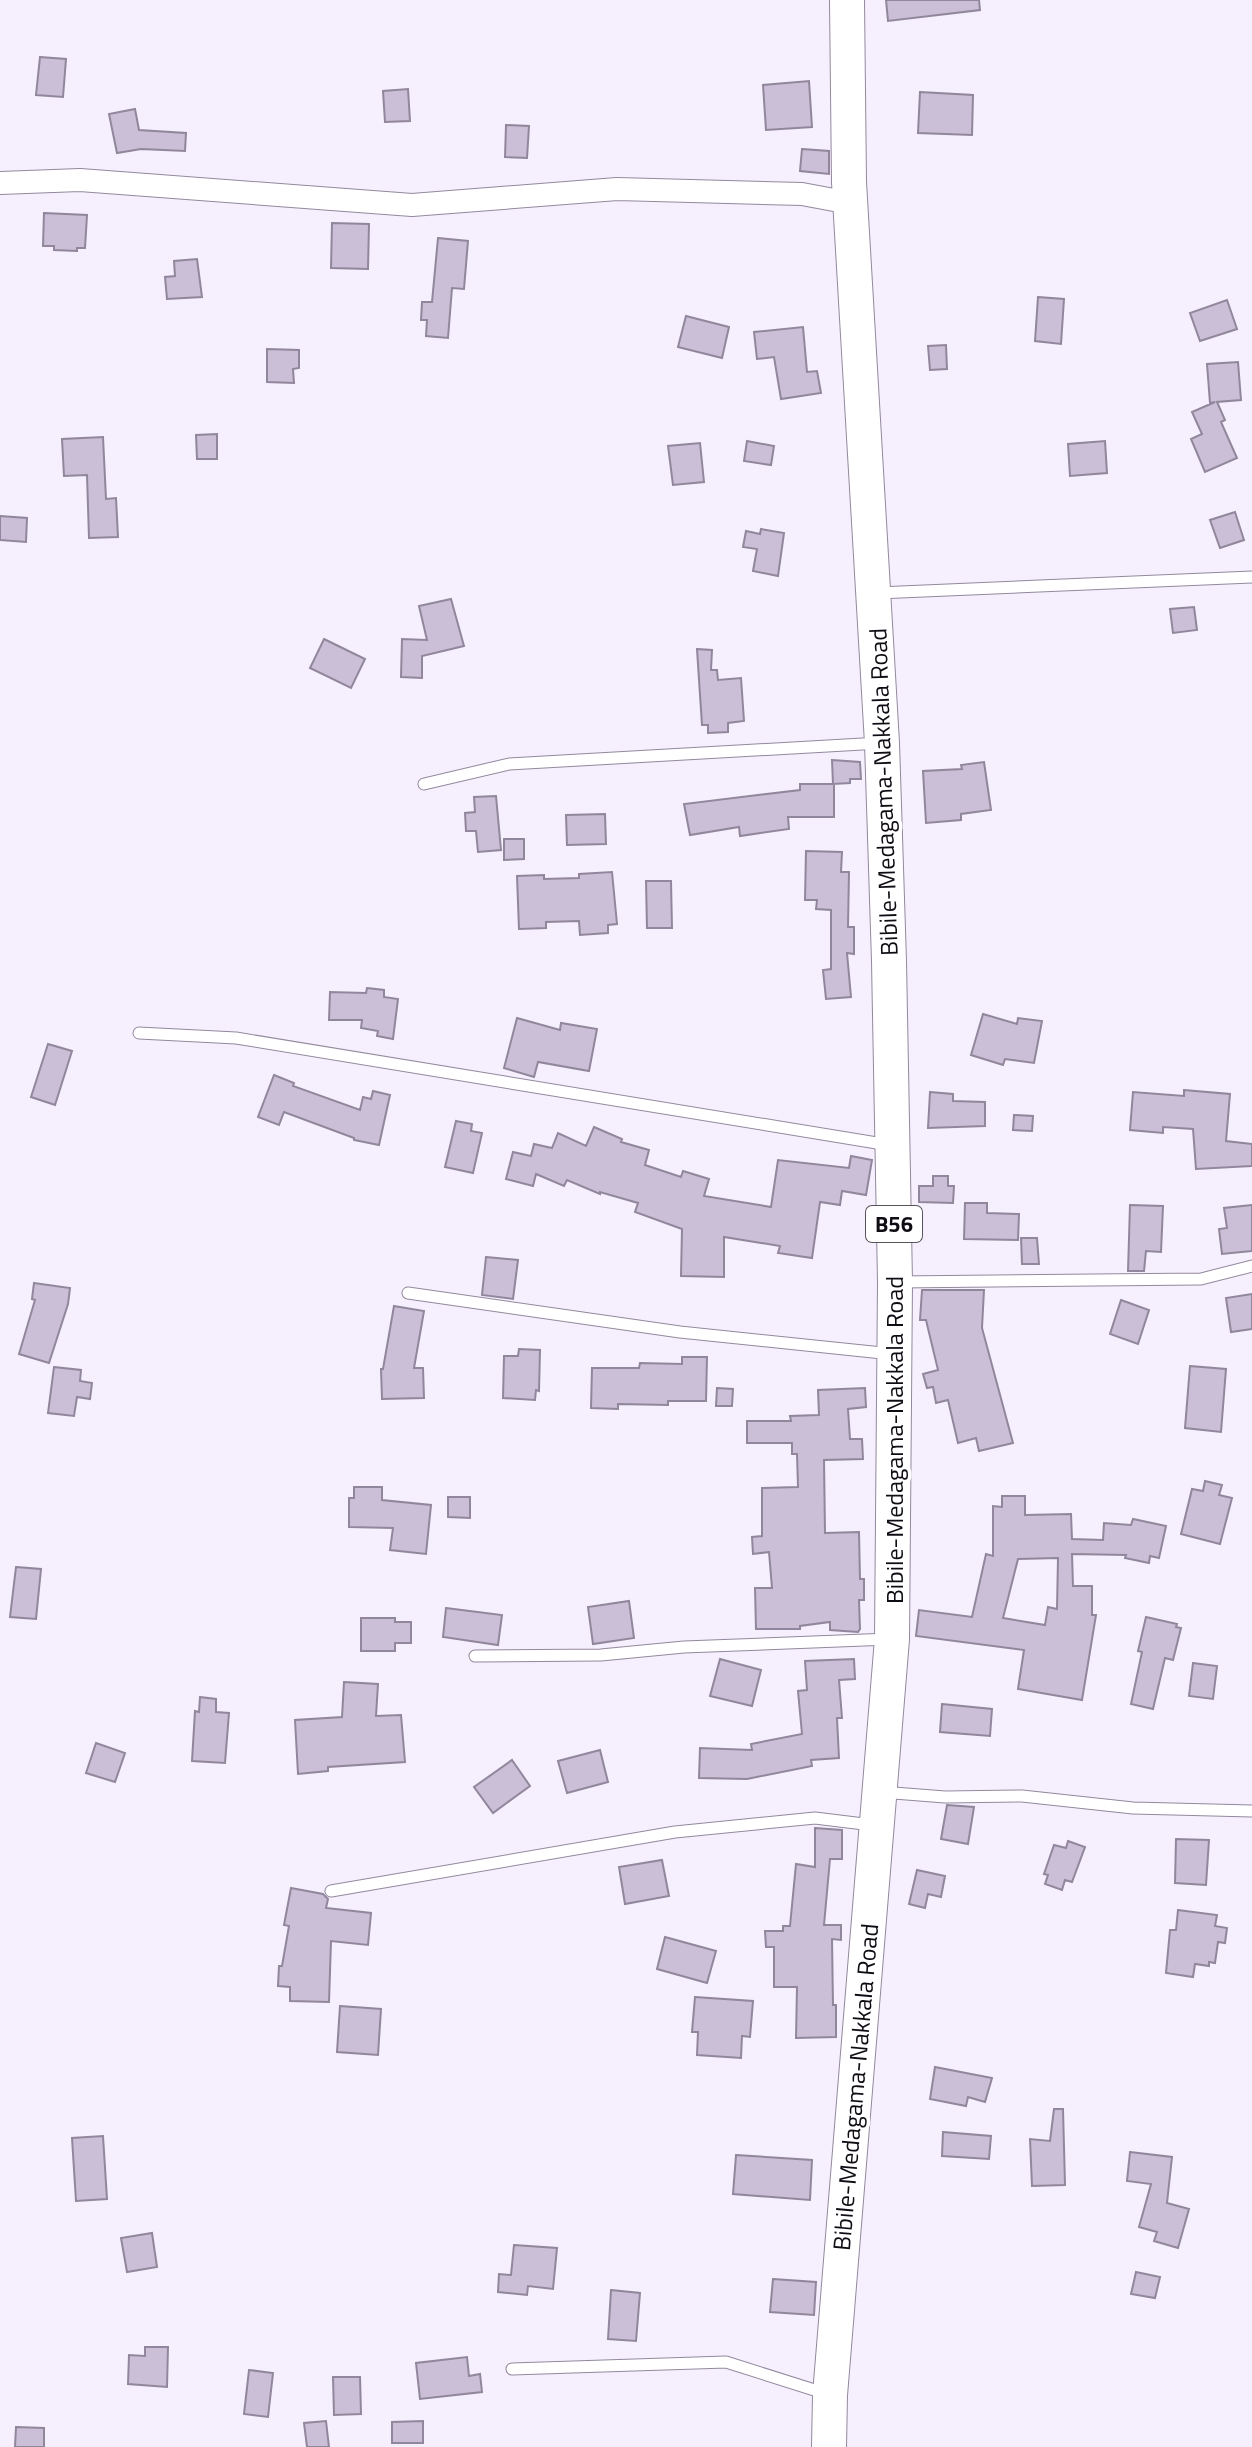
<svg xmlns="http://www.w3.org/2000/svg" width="1252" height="2447" font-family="'Titillium Web',sans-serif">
  <rect width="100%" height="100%" fill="#f6effe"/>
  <path fill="#cabfd6" stroke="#91879c" stroke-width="2" fill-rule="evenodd" d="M886 0H979L980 10 888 21Z
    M40 57 66 59 63 97 36 95Z
    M809 81 812 127 766 130 763 85Z
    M408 89 410 121 385 122 383 91Z
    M920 92 973 95 972 135 918 133Z
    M135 109 139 130 186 133 185 151 141 149 117 153 109 114Z
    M506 125 529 126 527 158 505 157Z
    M802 149 829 151V174L800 171Z
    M44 213 87 215 85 248H77V251L54 250V246H43Z
    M332 223 369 224 368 269 331 268Z
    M438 238 468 241 464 289 452 288 448 338 426 336 427 320H421L422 302H432Z
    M197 259 202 297 167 299 165 277 175 276 174 261Z
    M1038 297 1064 299 1061 344 1035 341Z
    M1227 300 1237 329 1200 341 1190 313Z
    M686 316 729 327 722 358 678 347Z
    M803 327 807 372 817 371 821 393 781 399 774 357 757 359 754 332Z
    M946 345 947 369 930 370 928 346Z
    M267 349 299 350V368L293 369 294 383 267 382Z
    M1238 362 1241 400 1217 402 1225 420 1221 422 1237 458 1205 472 1191 439 1202 434 1192 412 1215 402 1210 403 1207 364Z
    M217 434V459H197L196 435Z
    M103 437 106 499 116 498 118 537 89 538 87 475 64 476 62 439Z
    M747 441 774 446 771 465 744 461Z
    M1105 441 1107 473 1070 476 1068 444Z
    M700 443 704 482 673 485 668 446Z
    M1235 512 1244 540 1220 548 1210 520Z
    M0 516 27 518 26 542 0 540Z
    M761 529 784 533 778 576 753 571 757 549 743 547 746 531 760 534Z
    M451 599 464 646 422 656V678L401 677 402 639 427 640 419 606Z
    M1194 607 1197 630 1173 633 1170 609Z
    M324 639 365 659 351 688 310 668Z
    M697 649 712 650 711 670H717L718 680 741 678 744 721 728 723V732L708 733V725H702Z
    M832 760 860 762 861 779H850V783L833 784Z
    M984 762 991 810 961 814V820L926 823 923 771 962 769 961 765Z
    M800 784H834V817H788L789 829 740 836 739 827 690 835 684 804 800 790Z
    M496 796 501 850 478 852 476 831H466L465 813 475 812 474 797Z
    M605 814 606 844 567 845 566 815Z
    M504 839H524V859L504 860Z
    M806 851 842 852 841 872H849L848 927H854V954L847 953 851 997 826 999 823 970 831 969V910L816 909 817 900H805Z
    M612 872 617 924 608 925V933L580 935 579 921 546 922V928L519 929 517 876 544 875V879L579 878V874Z
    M646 881H671L672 928H647Z
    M367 988 384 990V997L398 999 393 1039 377 1036 378 1031 361 1028 362 1020H329L330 992 366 993Z
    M983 1014 1017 1024 1018 1018 1042 1021 1034 1063 1005 1059 1003 1065 971 1055Z
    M517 1018 560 1030 561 1023 597 1029 589 1071 538 1062 534 1077 504 1068Z
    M48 1044 72 1051 55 1105 31 1097Z
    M274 1075 294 1083 293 1086 360 1110 363 1097 371 1099 373 1091 390 1095 379 1145 354 1140V1138L284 1112 279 1125 258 1117Z
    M1184 1090 1230 1094 1226 1141 1252 1144V1166L1196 1169 1193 1129 1163 1127V1133L1130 1130 1133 1092 1184 1096Z
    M930 1092 953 1094V1101L985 1102V1126L928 1128Z
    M1014 1115 1033 1116 1032 1131 1013 1130Z
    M456 1121 472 1124 471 1131 482 1133 473 1173 445 1167Z
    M594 1127 622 1139 621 1142 649 1150 645 1165 681 1177 683 1171 709 1179 704 1196 771 1207 778 1160 849 1168 851 1156 872 1160 866 1195 842 1191 840 1205 820 1202 812 1258 778 1253 780 1246 724 1237V1277L681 1276 682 1229 635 1212 638 1203 600 1192V1194L567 1180 564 1186 536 1174 533 1186 506 1179 513 1152 531 1156 534 1144 552 1148 558 1133 586 1146Z
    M933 1176H948V1186H954L953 1203 919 1202V1186H933Z
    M965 1203H987V1213L1019 1214 1018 1240 964 1239Z
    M1130 1205 1163 1206 1161 1252 1146 1251 1144 1271H1128Z
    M1252 1205V1251L1222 1254 1219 1229 1227 1228 1224 1208Z
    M1021 1238H1037L1039 1264H1022Z
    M486 1257 518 1260 513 1299 482 1295Z
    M34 1283 70 1288 68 1304 49 1363 19 1354 35 1300 32 1299Z
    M922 1290H984L982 1328 1013 1443 979 1451 976 1438 958 1443 948 1400 936 1403 933 1387 927 1388 923 1374 938 1370 926 1320H920Z
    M1252 1294V1329L1231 1332 1226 1298Z
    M1121 1300 1149 1310 1138 1344 1110 1334Z
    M394 1306 424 1311 414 1368H423L424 1398 382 1399 381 1369H383Z
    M519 1349 540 1350 539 1391 536 1390 535 1400 503 1398 504 1356H518Z
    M682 1357H707L706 1401H668V1405L618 1404V1409L591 1408 592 1368H639L640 1363 682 1364Z
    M1190 1366 1226 1369 1221 1432 1185 1428Z
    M54 1367 81 1370 80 1381 92 1383 90 1399 77 1397 74 1416 48 1413Z
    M717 1388 733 1389 732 1406H716Z
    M865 1388 866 1407 848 1409 850 1439H862L863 1459 824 1460 825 1533 859 1532 860 1579H864V1600H859L860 1629 858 1632 830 1630V1622L800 1626V1629H756L755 1588H772L769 1552 753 1554 752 1537 762 1536V1488L798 1487 797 1454H792V1443H747V1421H791L790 1416 819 1415 818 1390Z
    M1205 1481 1222 1485 1219 1495 1232 1498 1220 1544 1181 1534 1192 1489 1203 1491Z
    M354 1487H382V1500L431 1505 426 1554 390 1550 393 1528 349 1527V1498H354Z
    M1002 1496H1025V1515L1071 1514 1072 1539 1103 1540 1104 1523 1131 1525 1133 1519 1166 1526 1159 1558 1150 1556 1149 1563 1125 1558 1126 1555 1072 1554 1073 1586H1092V1615H1096L1082 1700 1018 1689 1024 1650 916 1636 919 1610 972 1617 986 1554 993 1556V1506L1002 1507ZM1058 1558 1057 1609 1048 1607 1045 1625 1003 1618 1018 1559Z
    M448 1497H470V1518L448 1517Z
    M16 1567 41 1569 36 1619 10 1617Z
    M629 1601 634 1638 593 1644 588 1607Z
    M446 1608 502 1615 498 1645 443 1637Z
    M1146 1617 1177 1624 1176 1627 1181 1628 1173 1660 1165 1658 1153 1709 1131 1704 1142 1652 1138 1651Z
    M361 1618H395V1622H411V1643H395V1651H361Z
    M720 1659 761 1670 752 1706 710 1696Z
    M854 1659 855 1679 839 1680 842 1718H837L839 1758 811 1760 812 1766 747 1779 699 1778 700 1748 752 1750 751 1744 802 1734 798 1691 807 1690 805 1661Z
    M1193 1663 1217 1666 1213 1699 1189 1696Z
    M344 1682 378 1684 376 1716 401 1715 405 1762 328 1767V1771L298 1774 295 1720 342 1717Z
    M200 1697 216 1699V1712L229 1713 225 1763 192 1761 195 1711 199 1712Z
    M942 1704 992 1709 990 1736 940 1732Z
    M96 1743 125 1753 115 1782 86 1773Z
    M600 1750 608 1782 567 1793 558 1761Z
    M512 1760 530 1786 493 1813 474 1787Z
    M947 1805 974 1807 968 1844 941 1839Z
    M815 1828 842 1830V1859H830L824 1925H841V1940L832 1939 833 2005H836V2037L796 2038 797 1987H774V1947H766L765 1931H783V1926H790L796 1864 815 1867Z
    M1176 1839 1209 1840 1206 1885 1175 1883Z
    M1068 1841 1085 1847 1072 1882 1065 1880 1062 1890 1045 1884 1048 1875 1044 1874 1054 1845 1066 1848Z
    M662 1860 669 1896 625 1904 619 1867Z
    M917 1870 945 1876 941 1897 928 1894 925 1908 909 1904Z
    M291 1888 323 1894 328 1899 326 1908 371 1913 368 1945 331 1941 329 2002 290 2001V1987L278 1986 279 1966H282L289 1926 284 1925Z
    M1178 1910 1217 1915 1215 1926 1227 1928 1225 1943 1218 1942 1215 1963 1209 1962V1966L1195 1964 1193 1977 1166 1973 1170 1930H1176Z
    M665 1937 716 1951 707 1983 657 1969Z
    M695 1997 753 2001 750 2037 742 2036 741 2058 697 2055 698 2032H692Z
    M340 2006 381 2009 378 2055 337 2052Z
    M935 2067 992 2078 985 2102 968 2097 966 2106 930 2099Z
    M1054 2109H1063L1065 2185 1032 2186 1030 2139 1050 2141Z
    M943 2132 991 2136 989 2159 942 2156Z
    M103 2136 107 2199 76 2201 72 2138Z
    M1130 2152 1172 2157 1167 2203 1189 2209 1178 2248 1154 2241 1157 2232 1139 2227 1151 2184 1127 2181Z
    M736 2155 812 2160 810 2200 733 2194Z
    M152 2233 157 2267 127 2272 121 2238Z
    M514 2245 557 2248 553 2289 528 2286 527 2295 498 2292 499 2274 511 2275Z
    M1136 2272 1160 2277 1155 2298 1131 2294Z
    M773 2279 816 2282 814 2315 770 2312Z
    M611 2290 640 2293 636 2341 608 2339Z
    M145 2347H168L167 2387 128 2384 129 2355 145 2356Z
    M467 2357 469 2376 480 2374 482 2392 420 2399 416 2363Z
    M249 2370 273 2373 268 2417 244 2414Z
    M333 2377H360L361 2414 334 2415Z
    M326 2421 329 2447H307L304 2423Z
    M423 2421V2443H392V2422Z
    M16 2427 44 2428V2447H15Z"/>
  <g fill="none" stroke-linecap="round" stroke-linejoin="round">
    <g stroke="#93889e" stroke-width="13">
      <path id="lane" d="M877 593 1252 577
        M424 784 509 764 880 743
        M139 1033 236 1038 889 1145
        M898 1282 1201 1279 1252 1266
        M408 1293 680 1332 892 1354
        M475 1656 601 1655 684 1647 890 1639
        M881 1792 945 1797 1022 1796 1133 1808 1252 1811
        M331 1891 675 1832 815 1818 872 1825
        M512 2369 726 2362 827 2394"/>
    </g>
    <g stroke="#93889e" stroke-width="24">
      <path id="street" d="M0 183 80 180 412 205 617 189 802 194 850 203"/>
    </g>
    <g stroke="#93889e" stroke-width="36">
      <path id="primary" d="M829 2447 830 2395 892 1639 895 1282 889 961 882 743 849 182 847 0"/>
    </g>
    <use href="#lane" stroke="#fff" stroke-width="11"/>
    <use href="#street" stroke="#fff" stroke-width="22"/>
    <use href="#primary" stroke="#fff" stroke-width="34"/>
  </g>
  <g text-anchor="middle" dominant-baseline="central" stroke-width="7" stroke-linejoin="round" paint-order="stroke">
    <rect fill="#fff" stroke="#58555a" stroke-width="2" x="866" y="1206" width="56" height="36" rx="6"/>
    <g font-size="22" font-weight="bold" fill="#100c14">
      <text x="894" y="1224">B56</text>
    </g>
    <g font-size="24" fill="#100c14" stroke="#fff">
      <text transform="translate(883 792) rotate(-92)">Bibile-Medagama-Nakkala Road</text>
      <text transform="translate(894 1440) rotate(-90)">Bibile-Medagama-Nakkala Road</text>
      <text transform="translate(855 2087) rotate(-85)">Bibile-Medagama-Nakkala Road</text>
    </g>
  </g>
</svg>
